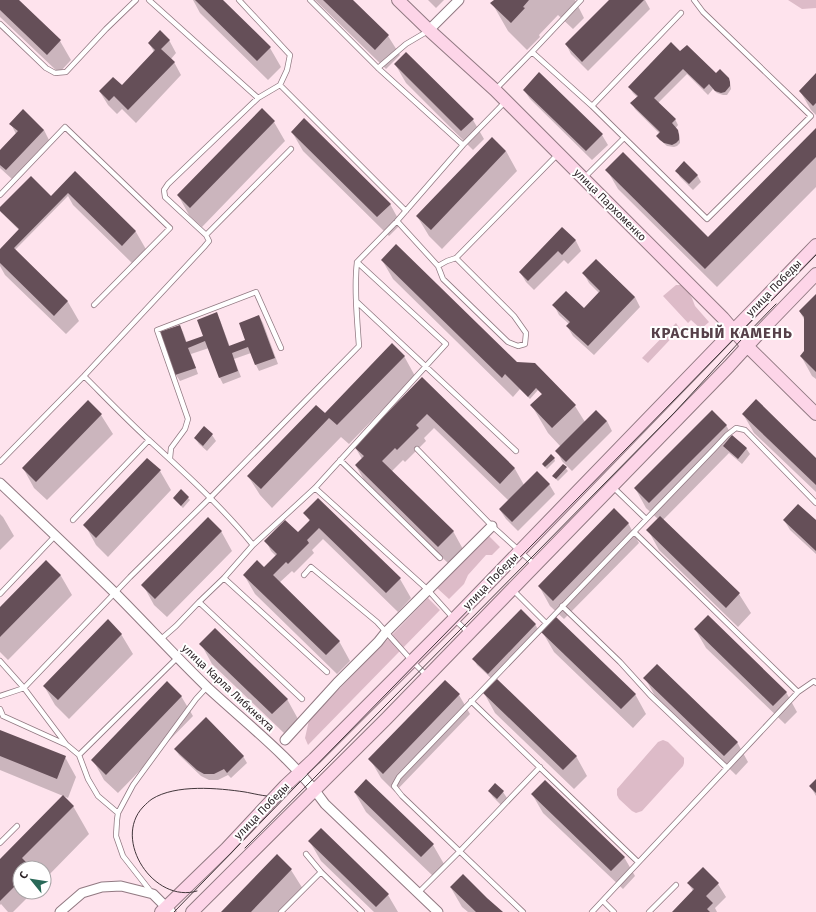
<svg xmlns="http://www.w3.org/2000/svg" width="816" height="912" font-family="'Fira Sans',sans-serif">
  <rect width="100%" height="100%" fill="#fee3ed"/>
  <path fill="#ddbbc8" d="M788 0H816V8L802 9Z
    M676 285H684L692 298 695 306 709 322 701 329 691 320 688 323 663 296Z
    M676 323 680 329 648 363 642 358Z
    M489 536 500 547 492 555H486L468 575 464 584 449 599 437 588Z
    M428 598 440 610 308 745 305 738 309 720Z
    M663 740 668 742 684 758V763L683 766 642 811 636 813 632 811 619 799 617 795V789L658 742Z"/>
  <path fill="#0003" d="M0 0H17L60 41 71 60 59 73 0 17Z
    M193 0H222L270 48 281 67 268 80 200 13Z
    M315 0H352L388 36 400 55 386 69Z
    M428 0H444L436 8Z
    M495 0H575L584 18 573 29 558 15 539 35 540 37 527 50 508 31 492 3Z
    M610 0H645L650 9 588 71 571 54 566 44Z
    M169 40 176 53 171 59 174 62 181 75 136 123 122 109 117 114 108 105 100 92 122 86 154 52 149 43Z
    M680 53 719 78 730 82 731 89 727 95H723L717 93 713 89 708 95 687 74 658 103 675 119 678 125 675 129 679 134 680 138V143L677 146 674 147 667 146 659 139 660 134 635 109 632 103 637 97 633 93 629 87Z
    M395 64 473 120 484 139 473 150 406 83Z
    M539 74 602 135 608 145 592 160 530 99 524 90Z
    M816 75V115L811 110 800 91Z
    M274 122 285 141 202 227 189 215 178 195Z
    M11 124 44 130 49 140 12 179 0 168V151L16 134Z
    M816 130V187L717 287 618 189 607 170 708 238Z
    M292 132 390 204 401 224 389 236 303 151Z
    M506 151 517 171 442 249 429 236 417 216Z
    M677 171 697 175 701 182 693 190 680 177Z
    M75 173 136 232 147 251 134 265 73 205 68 196 15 250 68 302 79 321 66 334 5 275 0 266V250L19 230 1 212 0 209 51 197Z
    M562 228 576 241 581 251 568 264 564 260 534 290 526 282 520 272Z
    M382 260 517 363 575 406 585 422 607 421 612 431 572 471 562 461 557 451 561 447 548 433 532 406 543 395 538 390 530 399 520 389 513 397 393 279Z
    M596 260 635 297 640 307 594 355 573 336 567 326 569 324 559 315 554 305 584 309 599 293 589 283 584 274Z
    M816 295V379L812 376 801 356 805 351V321L800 312Z
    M216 314 220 320 230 347 247 340 259 316 263 323 278 364 259 371 256 365 251 353 234 359 241 377 223 384 220 378 209 348 191 354 198 374 180 381 176 375 161 333 180 326 183 332 187 343 204 336Z
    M404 356 415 376 349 444 341 437 272 508 260 495 248 476Z
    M432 388 515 469 524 485 549 484 555 494 518 531 506 519 500 510 509 501 434 428 424 438 426 441 405 462 403 460 391 472 453 531 464 551 450 565 367 485 356 466 362 459 355 447Z
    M88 402 101 415 113 434 47 500 34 488 23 468Z
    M743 414 816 459V492L754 433Z
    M726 425 732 436 746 448 750 454 742 464 729 453 663 520 739 594 751 613 738 627 659 550 648 530 658 519 646 508 635 488Z
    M204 428 212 435 216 441 207 451 199 444 195 438Z
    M554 458 555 461 547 469 545 467Z
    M563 465 568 471 558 481 553 476Z
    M160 471 171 490 108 557 96 545 85 525Z
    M174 498H188L190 500 183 508 176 501Z
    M305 513 400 579 411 598 398 612 323 539 312 550 314 553 294 573 292 571 279 583 339 641 350 661 337 674 255 594 244 575 267 571 276 556 271 551 266 541 298 533 310 522Z
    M0 514 3 517 14 536 0 550Z
    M784 520 816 522V554L790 530Z
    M628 523 639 543 564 619 550 606 539 586Z
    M221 531 232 551 167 617 154 605 143 585Z
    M46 562 61 576 72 595 8 660 0 652V609Z
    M535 624 539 631 492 679 477 665 474 659Z
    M695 629 786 692 797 712 785 724 706 648Z
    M543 633 635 694 646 714 633 728 554 652Z
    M121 634 133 654 69 719 55 705 44 686Z
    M201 644 287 699 298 719 284 733 212 664Z
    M645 678 737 742 748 762 736 775 656 698Z
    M484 693 576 756 587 776 574 789 495 713Z
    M459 695 470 714 395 792 381 778 370 759Z
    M181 696 193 716 118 793 104 780 93 760Z
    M0 731 65 757 76 777 68 798 0 770Z
    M175 749 243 756 247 763 231 778 228 775 218 780H209L201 776 179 755Z
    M816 780V796L810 786Z
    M489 791 503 792 507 798 501 805 493 797Z
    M355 793 433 845 444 864 433 876 366 812Z
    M532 794 624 857 635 876 623 889 543 813Z
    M73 806 89 834 44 880V868H20V892H33L13 912H8L1 904 0 905V860Z
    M310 842 388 895 398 912H374L321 861Z
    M277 856 291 870 303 889 281 912H223Z
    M703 868 718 884 726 897 715 908 717 912H673L693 891 688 883Z
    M451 888 501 912H468L462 907Z"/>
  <path fill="#654f58" d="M0 0H19L61 40 47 55 0 10Z
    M195 0H223L271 47 257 61Z
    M323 0H353L389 35 375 50Z
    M494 0H529L523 7 525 8 511 23 490 3Z
    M609 0H644L582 62 565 44Z
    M160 30 170 40 161 49 175 62 128 110 114 96 109 101 99 91 113 77 122 85 155 50 148 43Z
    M671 42 680 51 687 45 716 73 720 69 729 78 730 82V86L725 92 721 93 715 91 709 84 704 89 683 69 654 98 676 119 672 123 678 130 679 135V140L676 143 672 145 664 143 660 140 656 136 660 132 630 103 638 96 628 87Z
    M406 52 474 119 461 131 394 64Z
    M539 72 603 134 586 151 523 90Z
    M816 73V103L813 106 799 91Z
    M262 108 275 121 190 208 177 195Z
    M23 109 44 130 6 170 0 165V150L18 131 9 124Z
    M304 118 391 204 377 217 291 132Z
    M816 128V157L705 269 605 170 623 152 708 237Z
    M492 137 506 151 431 230 416 216Z
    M684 161 698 175 689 184 675 171Z
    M75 171 136 231 122 246 68 193 14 248 68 301 54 316 0 263V249L19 229 0 211V207L31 176 51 196Z
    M562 227 576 240 562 255 558 251 528 281 519 272Z
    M396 244 517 362 535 363 576 405 552 428 530 405 542 394 536 388 528 397 505 374 502 378 381 260Z
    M596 259 635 297 588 346 566 326 570 322 552 305 566 291 584 308 600 291 582 273Z
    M816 294V372L800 356 804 351V317L799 311Z
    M217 312 229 346 245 340 239 323 259 315 275 358 255 365 248 347 232 353 238 371 219 378 205 341 188 348 196 368 175 375 159 332 180 325 186 342 203 336 197 320Z
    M392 343 405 356 337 425 329 418 261 489 247 476 316 405 325 413Z
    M422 377 515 468 500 484 427 414 416 425 419 428 397 450 395 448 382 461 454 531 438 547 355 465 364 456 354 447Z
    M756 399 816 458V485L742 414Z
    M88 400 102 414 36 482 22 468Z
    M596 410 607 421 566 462 555 451Z
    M712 410 727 425 649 503 634 488Z
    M204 426 213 434 203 446 194 438Z
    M732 435 747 448 738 459 723 446Z
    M551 454 555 458 545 467 542 464Z
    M147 458 161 470 96 538 83 525Z
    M563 464 567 467 556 479 552 476Z
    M537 471 550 484 512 522 499 509Z
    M181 489 189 497 181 506 173 498Z
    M318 498 401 578 386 593 319 528 307 540 309 543 288 564 286 562 273 575 340 641 326 655 243 575 257 560 264 567 277 554 264 541 285 520 298 532 310 520 303 513Z
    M798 504 816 520V551L783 520Z
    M614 508 629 523 553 601 538 586Z
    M660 516 740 593 726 608 646 530Z
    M208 517 222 531 155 599 141 585Z
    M46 560 61 575 0 637V607Z
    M521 609 536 624 488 674 472 659Z
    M708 615 787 692 773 706 694 629Z
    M556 617 636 694 621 709 541 632Z
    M108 619 122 634 58 700 43 686Z
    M215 628 288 699 272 714 199 644Z
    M657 664 738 742 724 756 643 678Z
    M497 679 577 756 563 770 483 693Z
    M445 680 460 694 383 774 368 759Z
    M167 681 182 696 106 775 91 760Z
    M206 717 244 756 227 773 224 769 214 774H204L197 770 174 749Z
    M0 730 66 756 57 779 0 756Z
    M366 779 434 844 421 857 354 792Z
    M816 779V793L809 786Z
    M545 780 625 857 611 871 531 794Z
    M495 783 504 791 497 799 488 791Z
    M63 795 74 806 22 858 32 868H20V881L0 901V859Z
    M321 828 389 894 376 907 308 841Z
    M277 854 292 869 251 912H221Z
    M703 867 719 883 706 896 713 903 707 909 710 912H672L694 889 687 883Z
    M463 874 487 898 503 912H476L450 887Z"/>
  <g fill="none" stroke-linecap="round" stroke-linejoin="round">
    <g stroke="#917982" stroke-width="6">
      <path id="lane" d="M149 0 258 98
        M310 0 378 68 463 145
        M0 24 46 68 55 73 66 72 106 29 136 0
        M532 52 592 106 707 219 811 116 703 12 694 0
        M378 68 406 44 428 31
        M280 85 406 211
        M495 90 532 52 581 0
        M592 106 681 13
        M584 178 624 138
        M0 195 65 127 170 228 94 305
        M397 221 438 266 447 261 456 258 557 155
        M206 235 291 149
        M438 266 443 279 508 342 518 346 525 344 526 333 514 316 456 258
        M357 302 516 451
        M84 376C106 398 127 420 150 441 186 474 222 507 253 545
        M417 449 492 526 534 564
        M170 458 171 448 185 429 188 419 157 330 256 292 281 348
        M340 460 440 558
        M0 462 84 376 204 247 209 241 206 235 165 197 164 190 168 184 258 98 280 85 287 70 290 55 239 0
        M613 487 646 519
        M315 488 428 590 454 619 469 633
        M73 520 149 440
        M634 532 798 692
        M304 575 311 567 377 622 412 661 427 676
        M224 578 327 672
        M513 590 546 623
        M0 594 55 536
        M199 602 302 699
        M562 606 620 662 650 695 727 768
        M160 640 176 626 199 602 224 578 253 545 315 488 446 344 357 262
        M0 661 24 688 66 744
        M0 696 24 688 130 577 211 497 359 346C357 319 354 287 357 262L397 221 463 145 505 102
        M471 701 560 787 638 862
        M0 709 3 716 67 745 79 755 88 779 98 796 118 813
        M79 755 177 658
        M0 843 17 826
        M306 854 321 872 362 912
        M152 893 123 856 116 836 117 820 118 813 133 785 196 699 207 687
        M418 893 460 851 540 767
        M603 901 614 912
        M281 912 321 872
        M523 912 402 796 394 786 399 777 634 532 713 450 727 435 736 428 745 430 816 503
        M592 912 798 692 814 681 816 683
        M649 912 676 885"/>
    </g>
    <g stroke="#917982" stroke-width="11">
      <path id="street" d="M429 30 459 0
        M0 483C38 519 76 555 114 592 145 623 175 656 207 687 247 724 293 759 325 804L438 912
        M285 740 337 683 378 642 386 632 492 526
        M60 912 82 893 102 887 121 886 153 894 171 912"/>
    </g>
    <g stroke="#917982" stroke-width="14">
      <path id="secondary" d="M398 0 429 30 495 90 723 318 747 346 816 414
        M161 912 226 849 285 786 314 759 454 619 816 245
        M192 912 386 719 729 366 762 330 816 274"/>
    </g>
    <use href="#lane" stroke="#fff" stroke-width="4.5"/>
    <use href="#street" stroke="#fff" stroke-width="9"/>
    <use href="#secondary" stroke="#fdd5e8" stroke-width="12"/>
    <path stroke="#43373c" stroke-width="1" d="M245 848 675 412 741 340 776 304
      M197 891C154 904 112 840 143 807 146 804 149 801 152 799 176 784 218 788 245 792 251 793 267 797 272 796 278 795 286 790 292 788
      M174 912 296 786 816 255"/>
  </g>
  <g text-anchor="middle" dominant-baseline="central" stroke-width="4" stroke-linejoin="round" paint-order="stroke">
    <g font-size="11" fill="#291f23" stroke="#fff">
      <text transform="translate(610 205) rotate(45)">улица Пархоменко</text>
      <text transform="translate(774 288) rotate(-46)">улица Победы</text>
      <text transform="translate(491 581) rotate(-46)">улица Победы</text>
      <text transform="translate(228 688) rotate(43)">улица Карла Либкнехта</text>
      <text transform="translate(262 811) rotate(-46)">улица Победы</text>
    </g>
    <g font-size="15" font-weight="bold" letter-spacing="1" fill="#564049" stroke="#fff">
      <text x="722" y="333">КРАСНЫЙ КАМЕНЬ</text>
    </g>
  </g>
  <g transform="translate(32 880) rotate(300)"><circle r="19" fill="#ffffff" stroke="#a9a5a7"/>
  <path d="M0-3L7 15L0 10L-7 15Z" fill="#296958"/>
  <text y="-6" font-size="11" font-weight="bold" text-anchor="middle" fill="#291f23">С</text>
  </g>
</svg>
